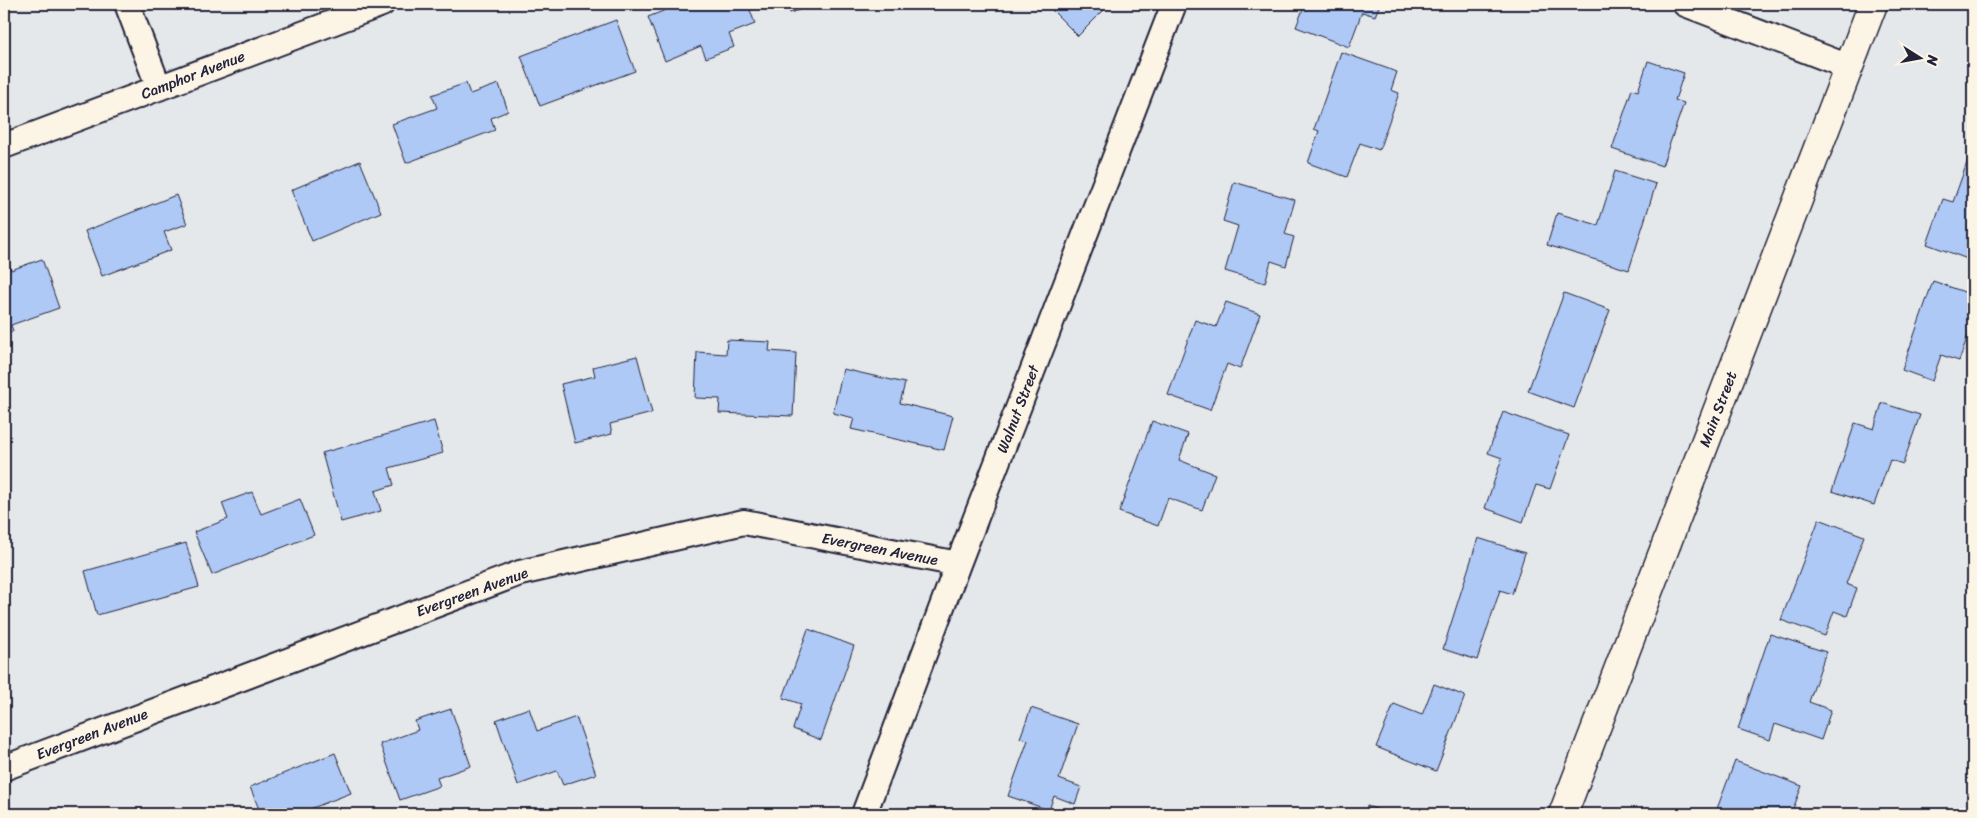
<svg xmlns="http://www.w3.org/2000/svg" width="1977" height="818" font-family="Sriracha,sans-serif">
  <rect width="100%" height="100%" fill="#e5e8ea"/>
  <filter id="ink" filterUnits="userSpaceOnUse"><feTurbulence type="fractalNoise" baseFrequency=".02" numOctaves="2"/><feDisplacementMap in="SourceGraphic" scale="10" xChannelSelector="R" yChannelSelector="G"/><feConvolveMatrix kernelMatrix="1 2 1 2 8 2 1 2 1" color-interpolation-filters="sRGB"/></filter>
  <g filter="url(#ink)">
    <path fill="#aec9f6" stroke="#22223b" d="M681 4H748L755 24 729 34 734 47 706 58 701 46 665 61 648 17Z
      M787 4H817L790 13Z
      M1046 4H1110L1078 36Z
      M1305 4H1380L1375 16 1362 12 1349 47 1296 27Z
      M616 20 635 71 540 106 521 56Z
      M1341 52 1397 72 1391 90 1399 93 1379 150 1360 143 1347 177 1308 163 1319 131 1314 129Z
      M1648 61 1684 73 1675 100 1684 103 1662 166 1612 149 1632 89 1638 91Z
      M466 83 470 94 499 84 508 111 491 118 495 130 406 163 392 124 437 108 432 95Z
      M1973 146V261L1927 244 1943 199 1953 202Z
      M360 161 381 212 312 241 291 190Z
      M1615 171 1656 184 1629 270 1547 245 1557 213 1598 225Z
      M1234 182 1295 200 1285 234 1294 237 1286 266 1271 261 1265 283 1225 271 1238 226 1223 221Z
      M176 195 187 224 164 232 171 250 102 276 85 231Z
      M5 253 11 270 42 259 59 308 11 325 13 331 4 335V254Z
      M1933 281 1973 295V321L1959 361 1941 355 1932 381 1902 370Z
      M1564 293 1610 310 1574 408 1528 391Z
      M1226 302 1260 314 1240 369 1227 364 1210 410 1168 395 1195 320 1216 327Z
      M727 340 770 342 769 351 796 353 793 416 719 413 720 399 695 398 697 352 726 354Z
      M637 356 652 413 610 424 612 434 575 443 561 384 595 376 593 367Z
      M843 369 905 383 900 403 953 416 944 450 851 429 854 418 833 413Z
      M1882 403 1920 415 1903 464 1890 460 1874 505 1832 491 1855 423 1874 429Z
      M1503 412 1569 435 1550 489 1536 485 1523 522 1485 508 1502 458 1488 453Z
      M434 421 443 453 389 468 394 485 375 491 381 511 341 522 322 453Z
      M1152 421 1188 434 1179 460 1215 474 1202 510 1168 498 1158 526 1119 512Z
      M252 492 261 514 300 499 314 535 212 575 194 532 228 519 222 503Z
      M1819 519 1864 536 1846 584 1857 588 1847 616 1834 611 1825 636 1781 620Z
      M1478 538 1525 553 1512 594 1500 590 1477 660 1443 649Z
      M186 543 199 587 97 615 85 571Z
      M808 629 854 646 821 740 793 729 801 704 783 698Z
      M1770 634 1826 652 1809 702 1831 710 1821 740 1775 724 1770 740 1738 729Z
      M1434 684 1465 696 1436 771 1376 747 1394 704 1422 715Z
      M529 708 537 731 576 717 596 774 563 785 557 771 518 785 496 720Z
      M1031 708 1078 724 1059 779 1081 787 1075 804 1054 796 1049 810 1008 796 1028 740 1020 738Z
      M451 709 471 766 437 778 440 786 400 800 380 744 418 730 415 721Z
      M335 753 351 793 297 814H261L250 787Z
      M1735 761 1802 786 1791 814H1715Z
      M1367 806 1391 814H1365Z"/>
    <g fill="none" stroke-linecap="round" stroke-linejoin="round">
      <g stroke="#22223b" stroke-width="28">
        <path id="minor" d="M127 4 159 88
          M1685 4 1849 67
          M4 146 382 4
          M4 768 520 573 744 522 958 564
          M864 814 958 564 1174 4"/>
      </g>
      <g stroke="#22223b" stroke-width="31">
        <path id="secondary" d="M1563 814 1873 4"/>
      </g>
      <use href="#minor" stroke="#fcf5e5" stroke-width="24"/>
      <use href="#secondary" stroke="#fcf5e5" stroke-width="28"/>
    </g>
  </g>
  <g text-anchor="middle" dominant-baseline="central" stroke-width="4" stroke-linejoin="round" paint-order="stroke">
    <g font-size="15" fill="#22223b" stroke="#fcf5e5">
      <text transform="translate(193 75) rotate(-21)">Camphor Avenue</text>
      <text transform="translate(1018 409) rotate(-69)">Walnut Street</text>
      <text transform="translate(1718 409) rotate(-69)">Main Street</text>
      <text transform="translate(880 549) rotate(11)">Evergreen Avenue</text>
      <text transform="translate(472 592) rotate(-20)">Evergreen Avenue</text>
      <text transform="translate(92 734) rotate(-21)">Evergreen Avenue</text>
    </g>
  </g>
  <rect width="1977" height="818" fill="none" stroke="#fcf5e5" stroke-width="20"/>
  <rect x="10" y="10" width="1957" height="798" fill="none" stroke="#22223b" stroke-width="2" filter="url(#ink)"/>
  <g transform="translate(1920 58) rotate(101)" stroke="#fcf5e5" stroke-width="4" paint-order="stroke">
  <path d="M0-4L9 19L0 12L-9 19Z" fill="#22223b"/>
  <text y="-8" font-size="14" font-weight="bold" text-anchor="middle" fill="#22223b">N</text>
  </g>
</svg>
